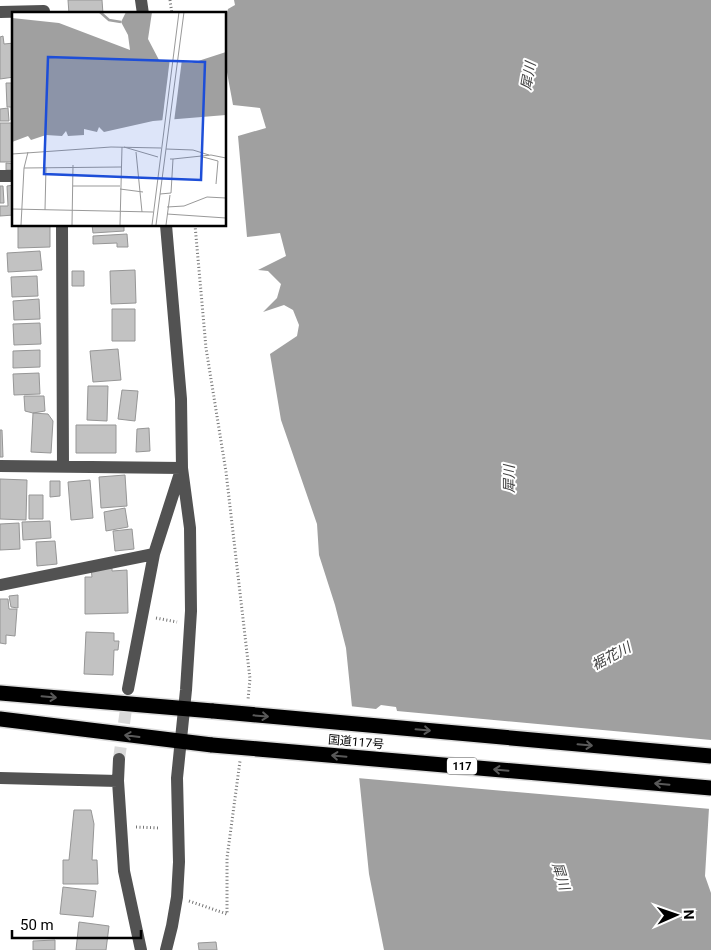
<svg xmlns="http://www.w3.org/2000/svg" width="711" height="950" font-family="Roboto,'Noto Sans JP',sans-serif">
  <rect width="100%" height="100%" fill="#fff"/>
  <path fill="#a0a0a0" d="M234 0H711V774L705 876 711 893V950H384L369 874 346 648 335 605 319 555 317 524 281 420 270 354 297 336 299 325 293 310 284 305 263 312 277 298 281 284 268 271 258 270 286 256 280 233 247 237 238 136 266 128 260 108 233 105C228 75 218 39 228 9L235 5Z"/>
  <path fill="#fff" d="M381 705 396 707 397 711 711 740V809L357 778 349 706 376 709Z"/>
  <path fill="#c2c2c2" stroke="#969696" d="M68 0H102L103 14H69Z
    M3 36 4 44 14 43V77L0 79V37Z
    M6 83H14V120H11V107H7Z
    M8 108 9 121H0V109Z
    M0 123H14V162H0Z
    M6 163 14 164V170H6Z
    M14 185V215L0 216V206H8L7 186Z
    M0 186H3L4 203H0Z
    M18 225H50V247L18 248Z
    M92 225H124V231L93 233Z
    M127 234 128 247H117V243L93 244V236Z
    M40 251 42 270 8 272 7 253Z
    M135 270 136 303 111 304 110 271Z
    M72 271H84V286H72Z
    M37 276 38 296 12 297 11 277Z
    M39 299 40 319 14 320 13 301Z
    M112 309H135V341H112Z
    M40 323 41 344 14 345 13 324Z
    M118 349 121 380 93 382 90 351Z
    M40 350V367L13 368V351Z
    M39 373 40 394 14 395 13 374Z
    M88 386H108L107 421 87 420Z
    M122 390 138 391 135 421 118 419Z
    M24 396H44L45 411 33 413 25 411Z
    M33 413 48 414 53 421 51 453 31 452Z
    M76 425H116V453H76Z
    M149 428 150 451 136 452 137 429Z
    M0 430H2L3 457H0Z
    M125 475 127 506 101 508 99 477Z
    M0 479 27 480 26 520 0 519Z
    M90 480 93 518 71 520 68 482Z
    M50 481H60V496L50 497Z
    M29 495H43V519H29Z
    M125 508 128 527 106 531 104 512Z
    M50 521 51 538 23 540 22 522Z
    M19 523 20 549 0 550V524Z
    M132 529 134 549 115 551 113 531Z
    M55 541 57 564 37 566 36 542Z
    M91 568H112V571L127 570 128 613 85 614V577H92Z
    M18 595V608L11 607 9 596Z
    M0 599H8L9 609H17L15 636 6 635V644L0 643Z
    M86 632 114 633V641H119L118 650H114L113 675 84 674Z
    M74 810H91L94 824 92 860H97L98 884H63V860H69Z
    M63 887 96 891 93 917 60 914Z
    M79 922 109 926 106 950H76Z
    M55 940V950H33V941Z
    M216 942 217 950H199L198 943Z"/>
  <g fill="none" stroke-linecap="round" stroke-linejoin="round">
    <path stroke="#d9d9d9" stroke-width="12" stroke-dasharray="12 6" stroke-linecap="butt" d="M119 759 128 695"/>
    <g stroke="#dbdbdb" stroke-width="18">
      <path id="highway" d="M0 693 213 711
        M0 719 212 745"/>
    </g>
    <path stroke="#747474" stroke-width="3" stroke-dasharray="1 2.5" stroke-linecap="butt" d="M170 0 172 14
      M195 225 206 348 226 472 250 679 248 700
      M156 618 177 622
      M136 827 160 828
      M189 901 227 914V858L240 761"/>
    <path stroke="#525252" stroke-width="12" d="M141 0 143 14
      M0 12 44 11
      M0 176H14
      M62 225 63 466
      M0 466 182 468
      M0 585 154 554
      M128 689 154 554 180 473
      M0 778 118 781 119 759
      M118 781 124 871 141 950
      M166 950 172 926 177 897 179 862 177 778 186 690 191 611 190 528 182 468 181 399 166 225"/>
    <use href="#highway" stroke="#000" stroke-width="15"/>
    <g stroke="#dbdbdb" stroke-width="18" stroke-linecap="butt">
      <path id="highway-bridge" d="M213 711 711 756
        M212 745 711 788"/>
    </g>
    <use href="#highway-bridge" stroke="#000" stroke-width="15"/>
  </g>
  <defs><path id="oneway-shaft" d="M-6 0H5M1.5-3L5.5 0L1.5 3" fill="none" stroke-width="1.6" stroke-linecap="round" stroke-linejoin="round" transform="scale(1.25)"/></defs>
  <g stroke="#595959">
    <use href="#oneway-shaft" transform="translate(49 697) rotate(5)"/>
    <use href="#oneway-shaft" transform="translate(261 716) rotate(5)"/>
    <use href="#oneway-shaft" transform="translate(423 730) rotate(5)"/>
    <use href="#oneway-shaft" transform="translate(132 736) rotate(-173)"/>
    <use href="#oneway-shaft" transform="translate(585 745) rotate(5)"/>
    <use href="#oneway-shaft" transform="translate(339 756) rotate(-175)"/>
    <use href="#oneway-shaft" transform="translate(501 770) rotate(-175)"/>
    <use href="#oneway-shaft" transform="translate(662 784) rotate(-175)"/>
  </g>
  <g text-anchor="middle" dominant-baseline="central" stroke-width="4" stroke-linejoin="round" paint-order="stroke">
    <rect fill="#fff" stroke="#4c4c4c" stroke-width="1" x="447" y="757.5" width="30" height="17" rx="4"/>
    <g font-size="11" font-weight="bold" fill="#000">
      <text x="462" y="766">117</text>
    </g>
    <g font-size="12" fill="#000" stroke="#fff">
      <text transform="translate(356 742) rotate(5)">国道117号</text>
    </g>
    <g font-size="14" font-style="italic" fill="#414141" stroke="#fff">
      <text transform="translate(528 76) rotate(-80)">犀川</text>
      <text transform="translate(509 479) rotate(-90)">犀川</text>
      <text transform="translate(611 656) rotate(-28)">裾花川</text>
      <text transform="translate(561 876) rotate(73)">犀川</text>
    </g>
  </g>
  <g transform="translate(12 12)">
    <rect width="214" height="214" fill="#fff"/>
    <path d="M114 0H140L136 27 147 48 180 51 214 40V103L141 109 92 120 87 115 85 120 72 117V123L56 124 54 119 50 124 34 123 19 128 16 124 0 130V6L47 11 118 38 116 23 109 10Z" fill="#a0a0a0"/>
    <path d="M158 46 170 47 162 110 150 111Z" fill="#fff"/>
    <path fill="none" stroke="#a0a0a0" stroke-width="2.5" d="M88 0 97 8 109 10"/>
    <path fill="none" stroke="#999" stroke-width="1" d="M112 135 146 145M154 137 181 138 197 143M124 140 130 200M0 142 99 135 149 136M191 145 206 149 204 172M161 147 199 143 214 146M12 156 109 155M61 174H108M108 177 131 180M148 182 159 181 161 147H158M155 195 172 194 195 185 214 186M0 197 141 200M33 198 34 155M155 202 214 206M9 213 12 156 16 140M60 213 61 153M108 213 110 135M140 213 167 0M144 213 172 0M154 213 158 183"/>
    <path fill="#1d4ed8" fill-opacity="0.15" stroke="#1d4ed8" stroke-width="2.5" d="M36 45 193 50 189 168 32 162Z"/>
    <rect width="214" height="214" fill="none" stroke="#000" stroke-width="2.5"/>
  </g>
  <g transform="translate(676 915) rotate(88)" stroke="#ffffff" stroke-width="4" paint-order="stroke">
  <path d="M0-4L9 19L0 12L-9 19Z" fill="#000000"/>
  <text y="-8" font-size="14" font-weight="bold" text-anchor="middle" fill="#000000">N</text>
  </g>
  <path d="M12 930v8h129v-8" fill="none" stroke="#000000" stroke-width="2.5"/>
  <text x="20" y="930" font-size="15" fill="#000000" stroke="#ffffff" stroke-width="4" paint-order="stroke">50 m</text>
</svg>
